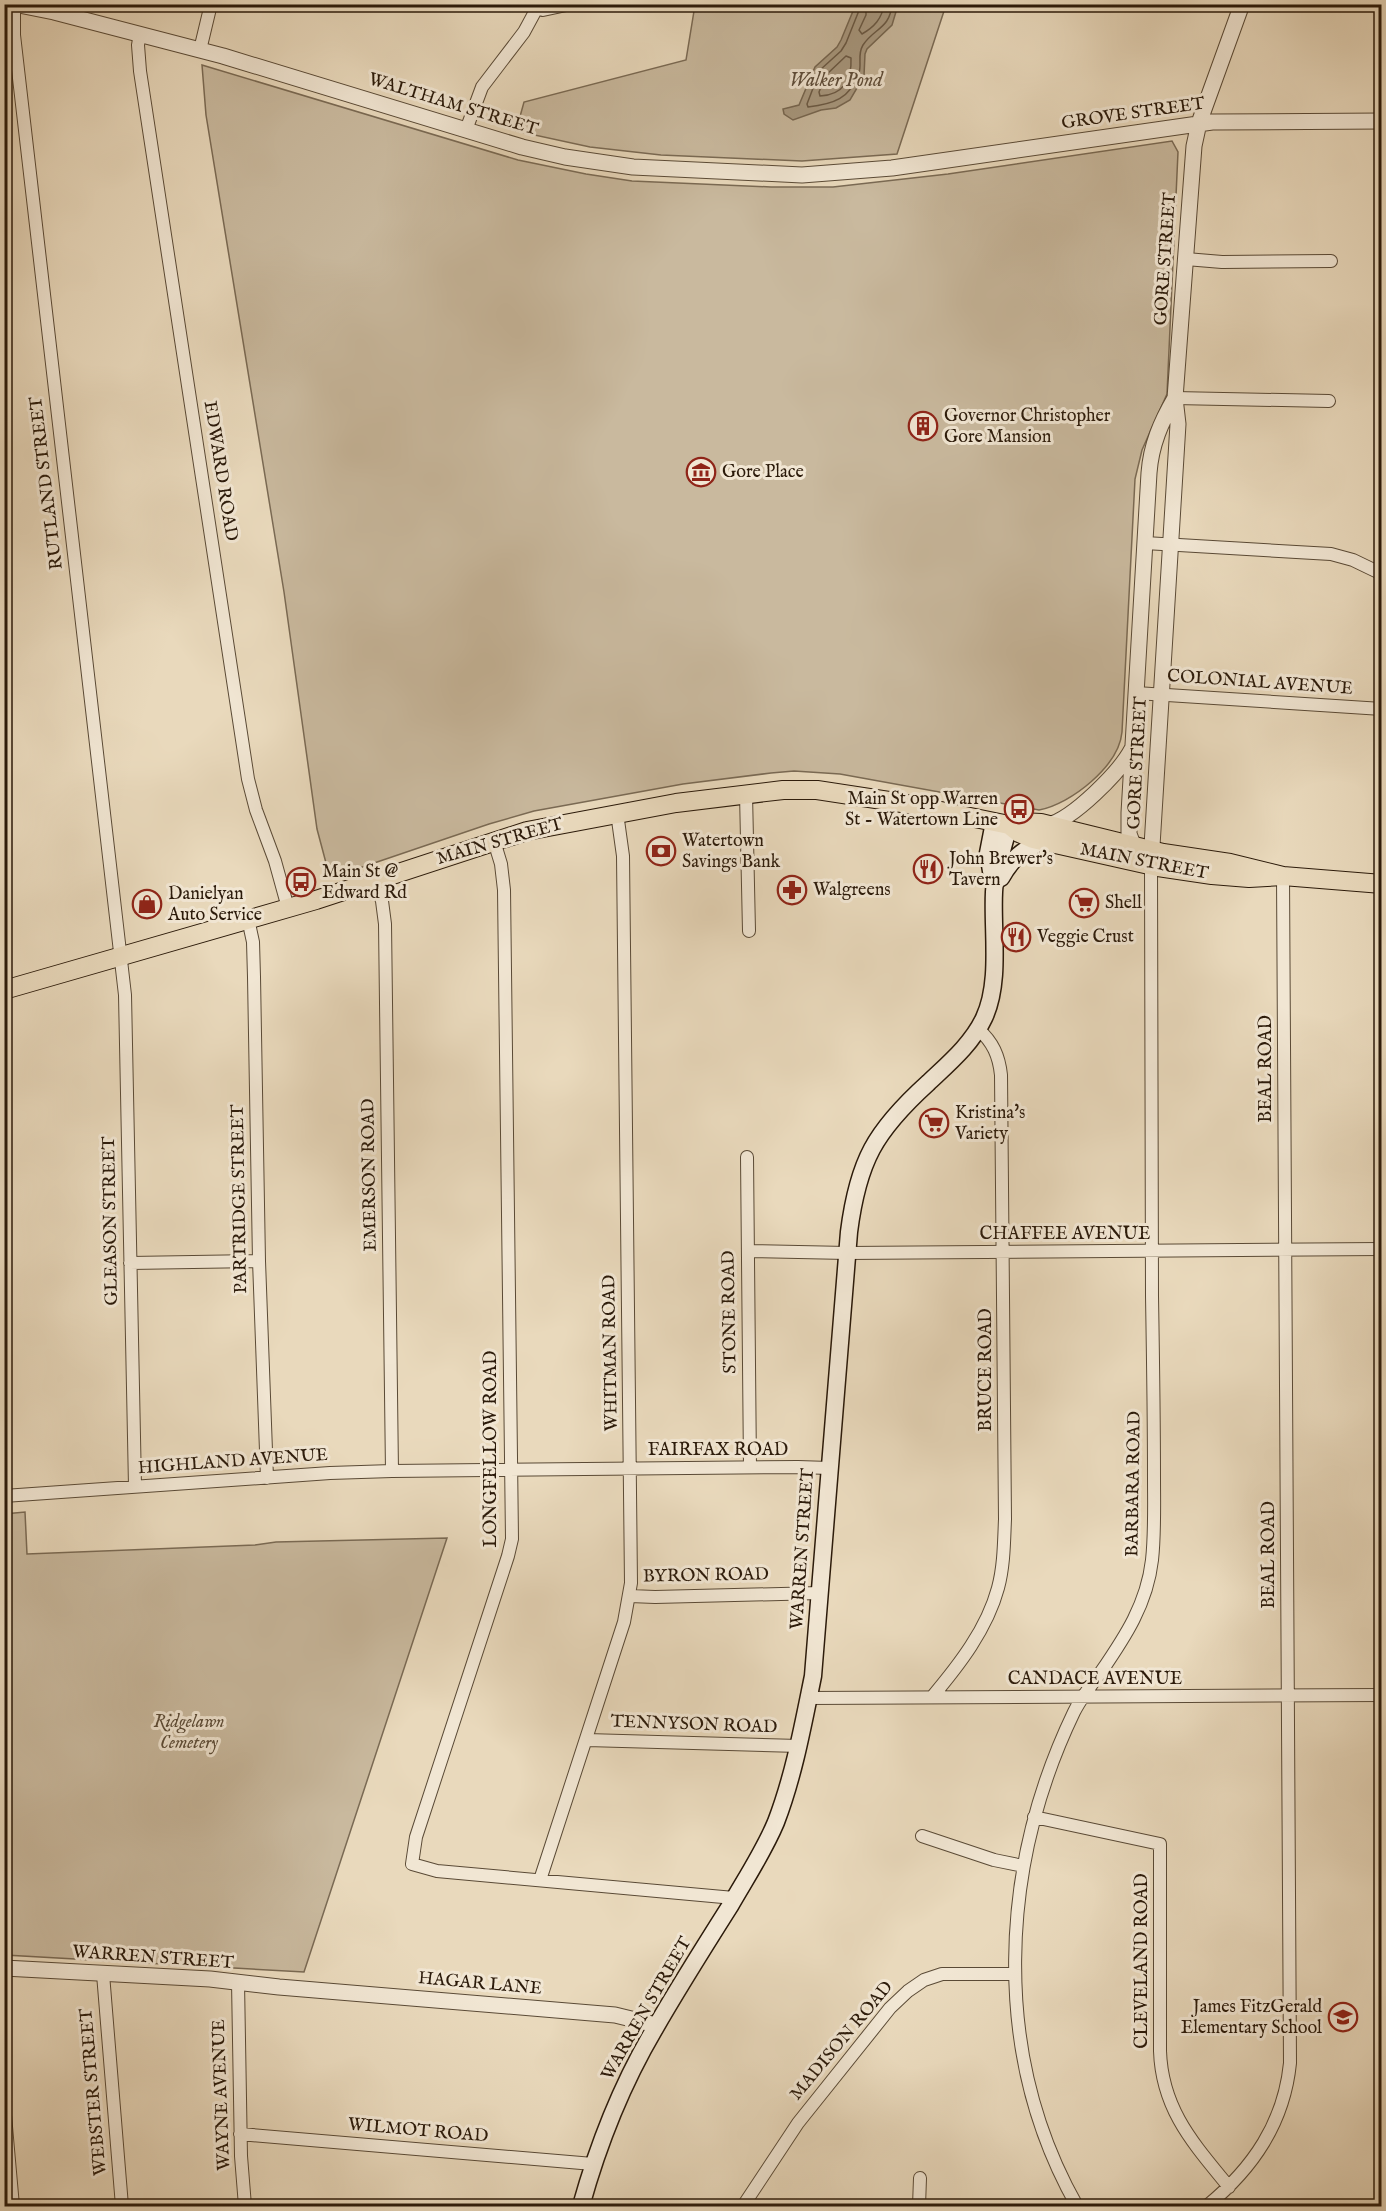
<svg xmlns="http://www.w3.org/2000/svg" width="1386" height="2211" font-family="'IM FELL English',serif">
  <rect width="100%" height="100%" fill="#e9d9bc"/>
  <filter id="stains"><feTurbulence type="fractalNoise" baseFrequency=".00333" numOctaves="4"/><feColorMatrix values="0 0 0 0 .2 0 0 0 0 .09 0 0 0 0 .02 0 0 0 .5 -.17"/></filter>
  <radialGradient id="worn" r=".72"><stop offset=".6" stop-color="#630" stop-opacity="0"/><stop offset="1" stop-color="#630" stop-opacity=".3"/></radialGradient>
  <path fill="#c9b99e" stroke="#7a6a54" stroke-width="1.5" d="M695 5H946L897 154 802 161 661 155 590 147 516 131 524 102 686 60Z
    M202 65 518 160 586 174 632 181 771 187H833L948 174 1172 141 1178 152 1167 394 1142 450 1135 479 1122 732C1119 766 1071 804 1039 810L840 774 794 771 771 773 683 784 534 811 489 824 330 878 317 829 284 592 206 115Z
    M25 1512 27 1554 255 1545 276 1542 447 1538 304 1972 5 1955 4 1514Z"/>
  <path fill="#a8987f" stroke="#766650" stroke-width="1.5" d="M853 5H898L892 25 867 49 865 54 864 76 850 100 836 108 821 110 793 120 784 114 783 109 799 105 815 67 837 47 841 40 853 11Z"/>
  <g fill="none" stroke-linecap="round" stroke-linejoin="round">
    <path stroke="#6a5944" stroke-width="1.5" d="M859 4 858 13 846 43 841 51 820 70 807 104 808 107C833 104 850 99 859 73 862 63 857 55 863 45 874 28 890 29 892 4
      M866 4V15L859 30 862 34C874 27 882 19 884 4
      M846 56 851 58C852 80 843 95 820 96L819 92 826 75Z"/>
    <g stroke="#5a4a36" stroke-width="14">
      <path id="minor" d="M14 4V35L125 995 135 1486
        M531 5 543 10 571 4
        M140 34 138 45 140 71 248 779 256 810 275 861 288 908
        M200 50 211 4
        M466 130 482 87 524 32 537 8
        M1186 259 1222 262 1331 261
        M1175 398 1329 401
        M1145 543 1331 554 1353 560 1382 574
        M1136 693 1382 709
        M746 794 749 931
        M494 841 501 864 504 890 512 1539 508 1556 416 1837 412 1864 437 1871 734 1898
        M375 881 382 901 385 924 392 1471
        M248 919 253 942 254 977 259 1261 267 1478
        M747 1157 750 1467
        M748 1251 847 1253 1382 1249
        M130 1263 259 1261
        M4 1496 330 1473 392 1471 798 1467 829 1468
        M630 1596 655 1597 820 1593
        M932 1697C959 1665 987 1629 998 1588 1004 1566 1004 1542 1005 1519L1001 1075C999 1056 993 1042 978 1029
        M808 1698 1382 1695
        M587 1740 799 1746
        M1034 1817 1160 1844V2051C1162 2110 1194 2144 1229 2187
        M922 1836 994 1860 1023 1866
        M540 1880 624 1622 631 1583 623 856 617 813
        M103 1974 122 2206
        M238 1982 241 2156 245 2206
        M4 2104 13 2206
        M240 2134 593 2164
        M743 2206 798 2123 890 2008 908 1991 924 1980 942 1974H1014
        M919 2206 920 2178
        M1077 2206C991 2054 999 1868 1074 1712 1081 1698 1091 1685 1101 1672 1125 1637 1147 1604 1152 1560 1155 1533 1154 1504 1154 1477 1154 1417 1153 1356 1152 1296 1151 1153 1152 1009 1151 866
        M1207 2206C1253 2168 1284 2123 1290 2063L1283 876"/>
    </g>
    <g stroke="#5a4a36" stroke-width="17">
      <path id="tertiary" d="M14 4 54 12 223 56 522 147 565 157 633 167 802 175 892 168 1212 122 1382 121
        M1048 825C1073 819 1120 772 1132 749
        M1136 852 1129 834V813L1149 473C1151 445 1161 422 1175 398
        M1151 862 1178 424 1175 398 1194 146 1199 123 1242 4
        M4 1968 210 1979 279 1987 615 2015 656 2025"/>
    </g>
    <g stroke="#2b1a0a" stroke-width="19">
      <path id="secondary" d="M1001 878C1011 860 1023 848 1043 842
        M993 883 988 853 994 822
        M581 2206C598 2145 621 2086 654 2030 678 1988 704 1947 730 1906 746 1878 764 1851 776 1822 794 1775 803 1725 813 1676L849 1232C858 1161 875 1131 928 1083 948 1064 972 1044 984 1018 1001 982 992 931 994 892 995 870 1004 846 1009 825"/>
    </g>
    <g stroke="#2b1a0a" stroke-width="20">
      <path id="primary" d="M1009 825 1019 833 1033 839 1158 867 1212 875 1249 878 1283 876 1382 884
        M4 990 316 900 527 831 676 803 783 790H817L902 803 1009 825 1021 822 1041 823 1163 853 1230 863 1283 876"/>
    </g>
    <use href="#minor" stroke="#f1e6d3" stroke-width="12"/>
    <use href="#tertiary" stroke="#f1e6d3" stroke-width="15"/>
    <use href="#secondary" stroke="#f1e6d3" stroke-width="16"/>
    <use href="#primary" stroke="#e9d9bc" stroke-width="18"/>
  </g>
  <defs>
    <g id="building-ring" transform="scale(1.5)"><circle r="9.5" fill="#f1e6d3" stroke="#8f2418" stroke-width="1.5"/><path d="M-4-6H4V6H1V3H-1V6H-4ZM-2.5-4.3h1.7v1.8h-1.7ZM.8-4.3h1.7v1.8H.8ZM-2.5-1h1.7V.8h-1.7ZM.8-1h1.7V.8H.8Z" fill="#8f2418"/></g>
    <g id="museum-ring" transform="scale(1.5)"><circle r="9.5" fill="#f1e6d3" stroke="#8f2418" stroke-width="1.5"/><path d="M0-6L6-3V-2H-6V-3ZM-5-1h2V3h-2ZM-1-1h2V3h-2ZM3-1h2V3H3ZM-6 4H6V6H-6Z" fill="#8f2418"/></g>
    <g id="bus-ring" transform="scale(1.5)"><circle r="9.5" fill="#f1e6d3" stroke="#8f2418" stroke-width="1.5"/><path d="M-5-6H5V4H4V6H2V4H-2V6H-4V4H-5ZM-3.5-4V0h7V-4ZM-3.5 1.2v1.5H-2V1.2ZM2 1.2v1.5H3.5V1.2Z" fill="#8f2418"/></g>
    <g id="bank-ring" transform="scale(1.5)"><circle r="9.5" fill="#f1e6d3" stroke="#8f2418" stroke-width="1.5"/><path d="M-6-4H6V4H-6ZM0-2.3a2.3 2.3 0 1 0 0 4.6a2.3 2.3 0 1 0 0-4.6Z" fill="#8f2418"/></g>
    <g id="restaurant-ring" transform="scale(1.5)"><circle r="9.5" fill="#f1e6d3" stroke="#8f2418" stroke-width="1.5"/><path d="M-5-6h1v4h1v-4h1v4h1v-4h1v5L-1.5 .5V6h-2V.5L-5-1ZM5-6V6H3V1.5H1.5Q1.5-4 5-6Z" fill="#8f2418"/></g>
    <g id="pharmacy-ring" transform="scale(1.5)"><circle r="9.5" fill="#f1e6d3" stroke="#8f2418" stroke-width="1.5"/><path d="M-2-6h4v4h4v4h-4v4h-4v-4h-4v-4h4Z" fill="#8f2418"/></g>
    <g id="supermarket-ring" transform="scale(1.5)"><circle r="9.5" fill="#f1e6d3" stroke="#8f2418" stroke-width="1.5"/><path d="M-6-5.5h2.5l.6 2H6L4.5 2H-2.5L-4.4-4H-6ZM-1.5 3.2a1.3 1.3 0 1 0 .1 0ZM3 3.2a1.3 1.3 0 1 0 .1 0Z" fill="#8f2418"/></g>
    <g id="shop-ring" transform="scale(1.5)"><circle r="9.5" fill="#f1e6d3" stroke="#8f2418" stroke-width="1.5"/><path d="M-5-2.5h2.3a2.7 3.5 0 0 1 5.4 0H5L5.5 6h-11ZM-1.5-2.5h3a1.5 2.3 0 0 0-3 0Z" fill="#8f2418"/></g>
    <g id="school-ring" transform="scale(1.5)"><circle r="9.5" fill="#f1e6d3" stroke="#8f2418" stroke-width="1.5"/><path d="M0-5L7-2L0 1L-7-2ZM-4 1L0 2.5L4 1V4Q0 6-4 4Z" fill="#8f2418"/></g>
  </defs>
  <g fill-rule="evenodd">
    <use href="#building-ring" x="923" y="426"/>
    <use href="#museum-ring" x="701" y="472"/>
    <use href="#bus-ring" x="1019" y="809"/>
    <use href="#bank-ring" x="661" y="851"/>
    <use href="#restaurant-ring" x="928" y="869"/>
    <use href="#bus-ring" x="301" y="882"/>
    <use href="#pharmacy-ring" x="792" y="890"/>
    <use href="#supermarket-ring" x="1084" y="903"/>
    <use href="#shop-ring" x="147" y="904"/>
    <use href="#restaurant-ring" x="1016" y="937"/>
    <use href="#supermarket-ring" x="934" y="1123"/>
    <use href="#school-ring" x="1343" y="2017"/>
  </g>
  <g text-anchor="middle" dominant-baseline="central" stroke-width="6" stroke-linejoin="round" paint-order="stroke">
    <g font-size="18" fill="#2b1a0a" stroke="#f1e6d3">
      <text transform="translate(453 105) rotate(17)">WALTHAM STREET</text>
      <text transform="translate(1133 114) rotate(-8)">GROVE STREET</text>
      <text transform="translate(1166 259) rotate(-86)">GORE STREET</text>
      <text transform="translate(220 471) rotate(81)">EDWARD ROAD</text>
      <text transform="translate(47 483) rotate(-97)">RUTLAND STREET</text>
      <text transform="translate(1260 683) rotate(4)">COLONIAL AVENUE</text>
      <text transform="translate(1138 763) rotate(-87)">GORE STREET</text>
      <text transform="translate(500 842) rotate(-16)">MAIN STREET</text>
      <text transform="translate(1144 862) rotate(11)">MAIN STREET</text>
      <text transform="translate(1266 1069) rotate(-90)">BEAL ROAD</text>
      <text transform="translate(370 1175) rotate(-91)">EMERSON ROAD</text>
      <text transform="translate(240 1199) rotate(-91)">PARTRIDGE STREET</text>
      <text transform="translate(111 1221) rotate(-91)">GLEASON STREET</text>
      <text x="1065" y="1234">CHAFFEE AVENUE</text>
      <text transform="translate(730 1312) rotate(-91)">STONE ROAD</text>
      <text transform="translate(611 1353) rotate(-91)">WHITMAN ROAD</text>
      <text transform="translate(986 1370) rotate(-90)">BRUCE ROAD</text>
      <text transform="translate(491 1449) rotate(-90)">LONGFELLOW ROAD</text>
      <text x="718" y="1450">FAIRFAX ROAD</text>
      <text transform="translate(233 1462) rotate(-4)">HIGHLAND AVENUE</text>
      <text transform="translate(1134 1484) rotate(-89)">BARBARA ROAD</text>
      <text transform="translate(803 1549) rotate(-86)">WARREN STREET</text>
      <text transform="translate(1269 1555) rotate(-90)">BEAL ROAD</text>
      <text transform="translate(706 1576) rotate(-1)">BYRON ROAD</text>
      <text x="1095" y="1679">CANDACE AVENUE</text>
      <text transform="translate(694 1725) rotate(2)">TENNYSON ROAD</text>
      <text transform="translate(153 1958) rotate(4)">WARREN STREET</text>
      <text transform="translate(1142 1961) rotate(-90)">CLEVELAND ROAD</text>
      <text transform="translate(480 1984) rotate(5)">HAGAR LANE</text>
      <text transform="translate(647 2009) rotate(-60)">WARREN STREET</text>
      <text transform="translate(842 2041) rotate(-50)">MADISON ROAD</text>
      <text transform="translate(94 2092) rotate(-95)">WEBSTER STREET</text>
      <text transform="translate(222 2095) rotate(-92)">WAYNE AVENUE</text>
      <text transform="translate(418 2131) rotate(5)">WILMOT ROAD</text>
    </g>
    <g font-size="18" fill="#2b1a0a" stroke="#f1e6d3" text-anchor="start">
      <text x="944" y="416">Governor Christopher<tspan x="944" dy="21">Gore Mansion</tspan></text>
      <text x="722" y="472">Gore Place</text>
      <text x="998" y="799" text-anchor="end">Main St opp Warren<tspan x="998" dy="21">St - Watertown Line</tspan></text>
      <text x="682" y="841">Watertown<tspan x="682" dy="21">Savings Bank</tspan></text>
      <text x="949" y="859">John Brewer's<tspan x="949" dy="21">Tavern</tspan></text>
      <text x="322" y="872">Main St @<tspan x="322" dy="21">Edward Rd</tspan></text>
      <text x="813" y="890">Walgreens</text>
      <text x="168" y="894">Danielyan<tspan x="168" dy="21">Auto Service</tspan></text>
      <text x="1105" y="903">Shell</text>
      <text x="1037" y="937">Veggie Crust</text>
      <text x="955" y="1113">Kristina's<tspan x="955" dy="21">Variety</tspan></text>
      <text x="1322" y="2007" text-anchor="end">James FitzGerald<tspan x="1322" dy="21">Elementary School</tspan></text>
    </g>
    <g font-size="18" font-style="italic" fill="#5a4a36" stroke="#f1e6d3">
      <text x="189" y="1722">Ridgelawn<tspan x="189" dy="21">Cemetery</tspan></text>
    </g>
    <g font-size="20" font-style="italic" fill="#5d4c39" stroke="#f1e6d3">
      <text x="836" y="80">Walker Pond</text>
    </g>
  </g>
  <rect width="1386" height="2211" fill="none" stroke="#e9d9bc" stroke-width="24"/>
  <rect x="6" y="6" width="1374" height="2199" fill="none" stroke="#2b1a0a" stroke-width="3"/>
  <rect x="12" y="12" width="1362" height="2187" fill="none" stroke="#2b1a0a" stroke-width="1.5"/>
  <rect width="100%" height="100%" filter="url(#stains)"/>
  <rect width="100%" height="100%" fill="url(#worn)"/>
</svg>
